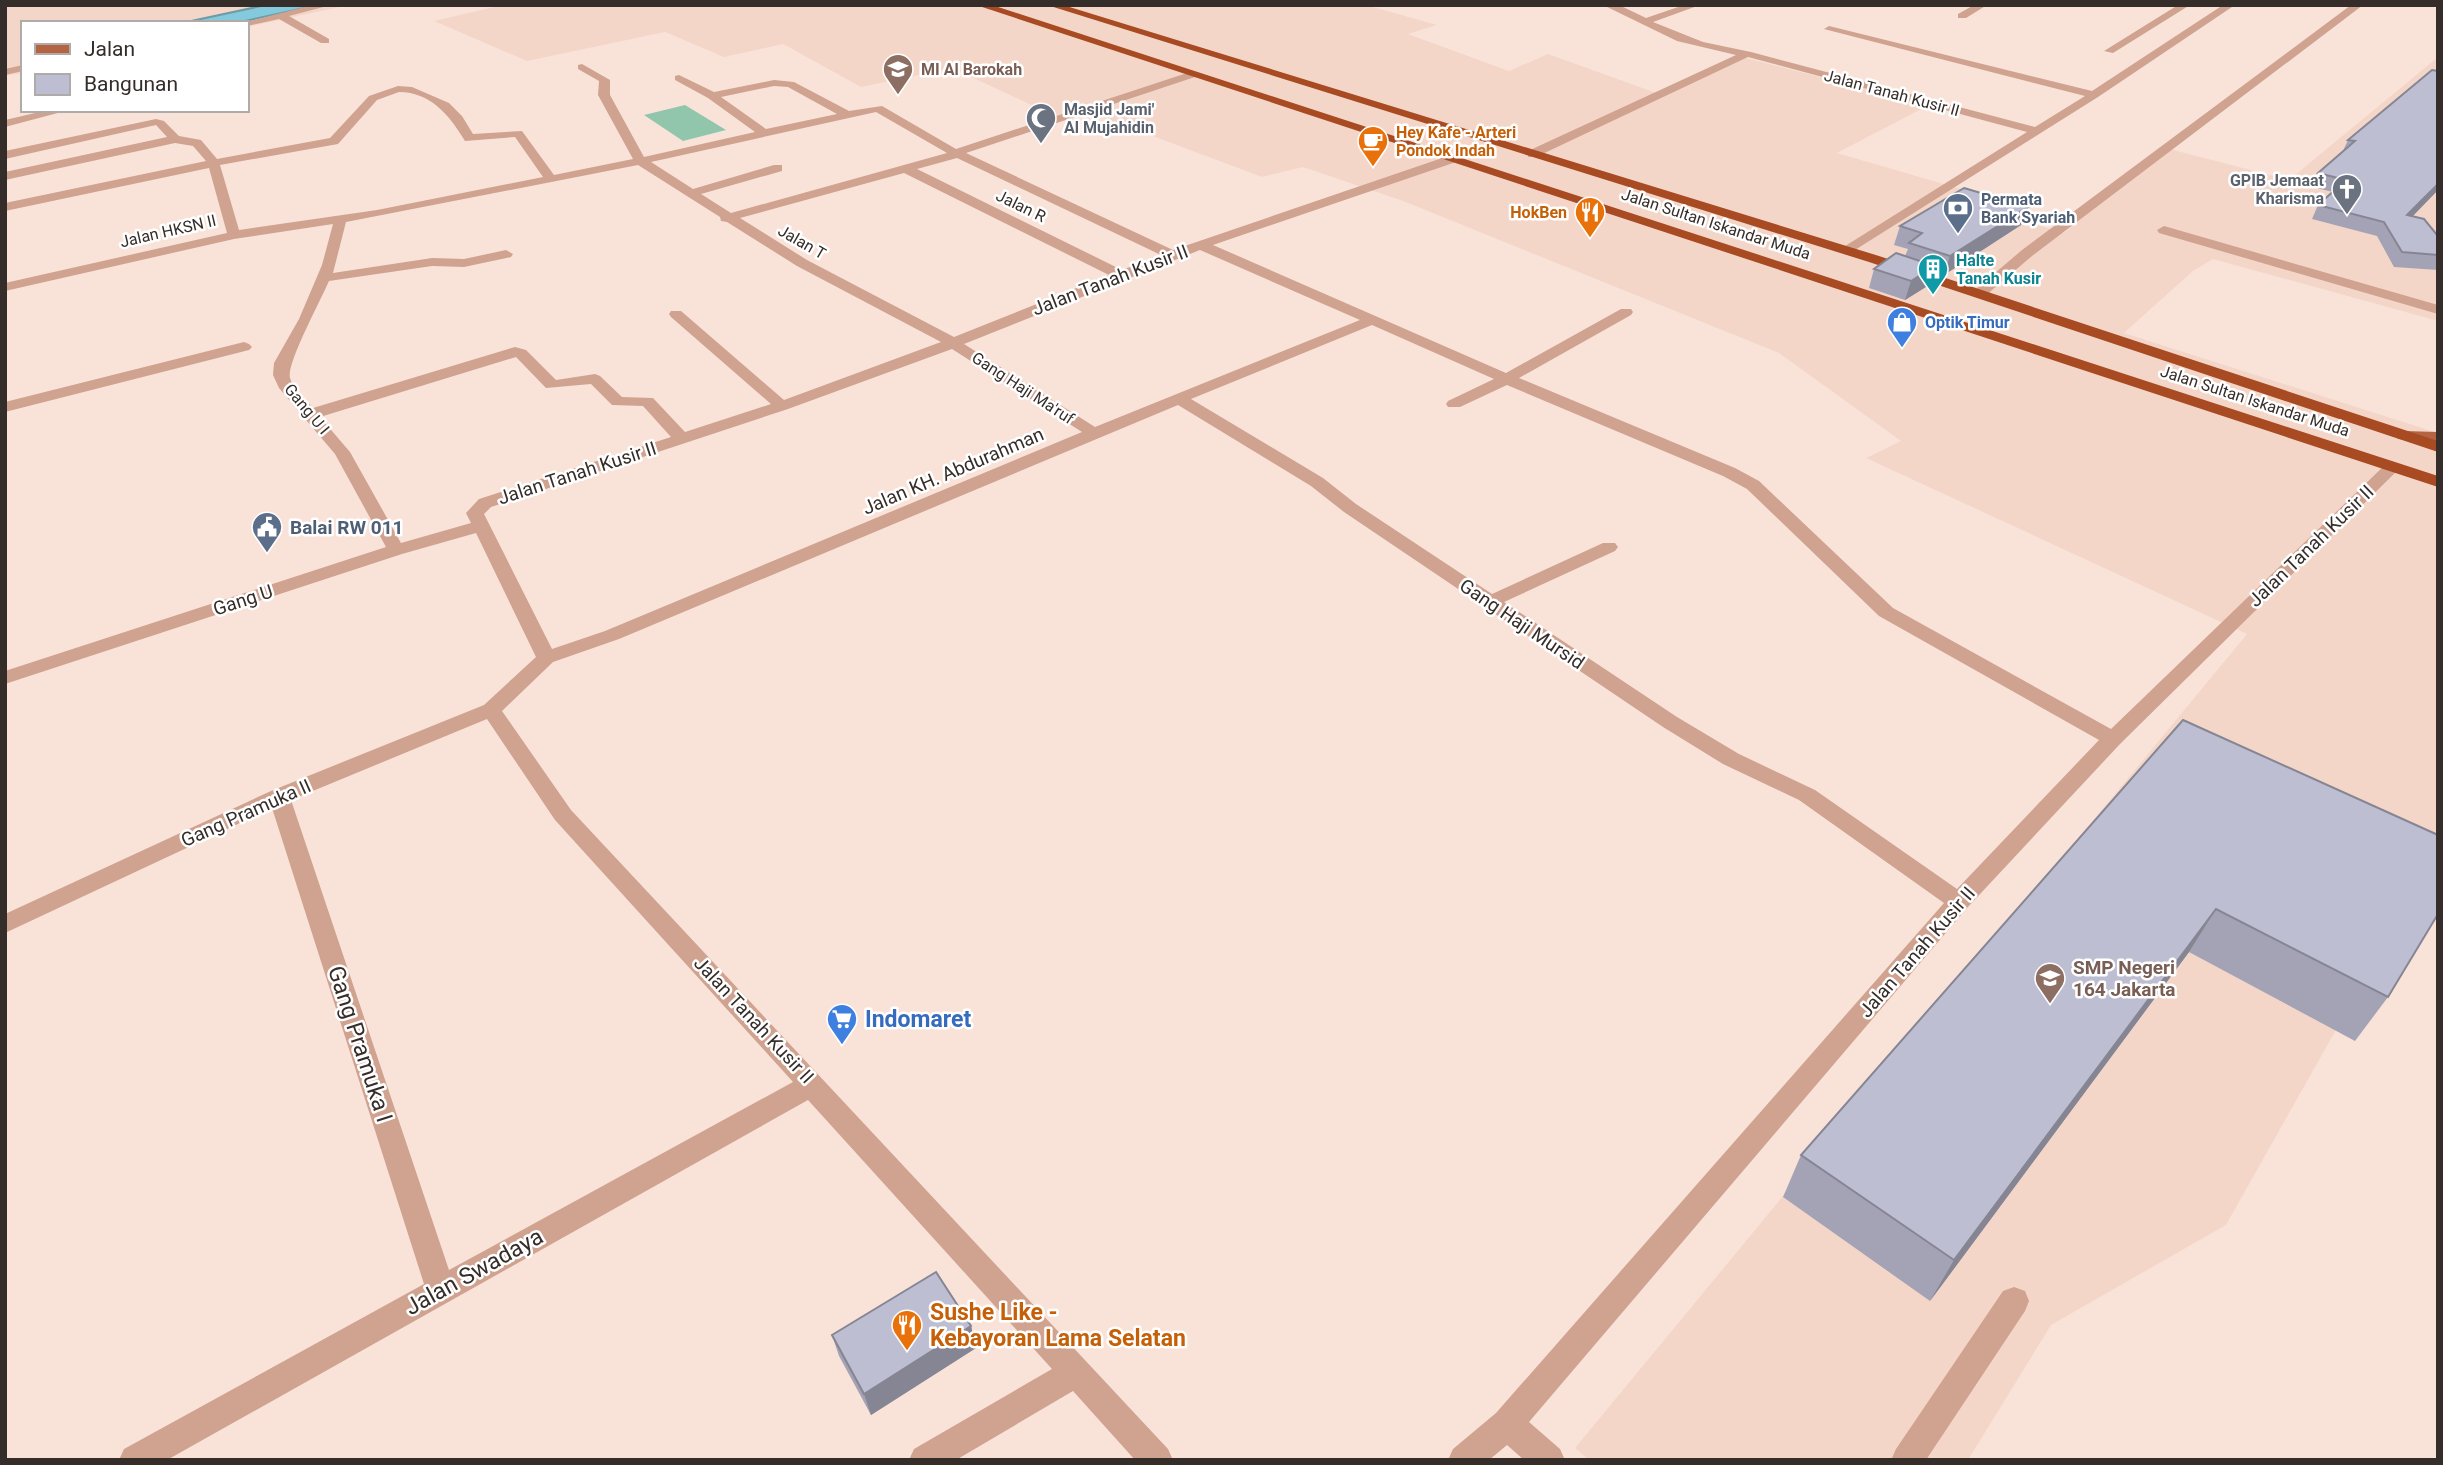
<svg xmlns="http://www.w3.org/2000/svg" width="2443" height="1465" font-family="Roboto,sans-serif">
  <rect width="100%" height="100%" fill="#f9e3d9"/>
  <path fill="#f4d6c9" d="M5 5H349L247 27V23H23V73L5 76Z
    M492 5H1366L1437 25 1408 34 1509 71 1548 54 1662 95 1746 58 1929 105 1837 153 1961 189 1948 198 2064 233 2166 148 2289 180 2438 57V321L2213 259 2193 271 2124 333 2438 433V849L2226 1225 2051 1325 1968 1460H1589L1575 1448 2247 634 1866 458 1901 441 1779 353 1403 201 1303 167 1262 177 1086 111 1064 120 952 68 861 87 783 44 724 57 665 32 527 61 434 21 494 7Z"/>
  <path fill="#92c6ac" d="M685 105 726 130 683 141 644 115Z"/>
  <path fill="#85cadc" stroke="#6d9ba6" stroke-width="2" d="M266 5H318L236 23H182Z"/>
  <g fill="none" stroke-linecap="round" stroke-linejoin="round">
    <path fill="#d0a290" fill-rule="evenodd" d="M312 5H331L289 16 329 39V43H321L279 19 247 26V23H242Z
      M1603 5H1619L1646 18 1684 5H1700L1653 22 1703 42 1751 52 2035 127 2085 96 1824 29 1829 26 2092 91 2223 5H2235L2098 97 1847 255 1840 251 1842 248 2027 132 1748 57 1536 157H1528V151L1736 55 1677 41Z
      M1974 5H1987L1966 18H1958V14Z
      M2178 5H2190L2113 53 2104 51Z
      M2351 5H2363L2032 256 1985 296H1975V290L2022 250Z
      M582 64 610 80V95L644 157 755 132 708 98 675 80V76L679 75 714 92 774 80 794 82 849 111 882 106 956 149 1190 72H1198V76L966 153 1173 250 1451 155H1459V161L1213 245 1506 373 1621 309H1631L1633 312 1631 315 1519 378 1735 468 1759 481 1893 608 2111 729 2387 463 2393 462 2401 467 2120 744 1967 908 1529 1422 1560 1449 1565 1460H1524L1507 1445 1489 1460H1448L1453 1449 1496 1413 1944 903 1799 800 1723 764 1663 727 1344 512 1311 486 1178 405 619 639 553 662 502 711 571 810 1168 1449 1173 1460H1135L1073 1391 956 1460H909L914 1449 1052 1369 808 1100 167 1460H119L124 1449 424 1284 272 808 5 933V914L271 791 484 705 536 657 476 533 402 554 5 684V671L386 547 335 454 279 388 273 375 274 363 299 319 322 265 333 224 234 239 5 291V283L227 233 209 168 5 211V203L206 161 193 146 175 143 5 180V172L167 137 156 125 5 159V151L156 119 164 121 179 136 201 140 217 159 330 138 369 96 398 86 412 87 449 103 462 116 473 134 522 131 554 175 633 159 598 95 599 81 578 69V65ZM774 86 788 87 837 114 766 129 721 97ZM399 92C431 92 450 116 465 141L515 137 543 177 377 210 239 230 220 165 338 144 377 100ZM876 112 947 153 731 213 701 194 782 171V165H774L693 189 651 162ZM957 158 1161 255 1122 270 917 169ZM638 165 720 217 721 221 727 222 797 266 941 342 784 400 681 311H671L669 314 671 317 771 404 685 432 653 398 622 397 600 376 595 374 556 380 526 350 515 347 313 408C306 400 293 389 290 378 286 364 321 300 329 281L432 266 464 267 511 257 513 254 506 250 464 259 432 258 333 273 346 222ZM904 173 1109 275 954 337 807 260 740 218ZM1200 250 1360 320 1095 427 964 344ZM1372 325 1494 379 1448 401 1446 404 1448 407H1460L1507 385 1723 476 1747 489 1879 616 2099 740 1957 889 1815 790 1739 754 1677 717 1504 602 1615 551 1618 547 1615 543H1603L1492 594 1356 504 1323 478 1191 399ZM952 349 1082 432 605 631 552 649 484 514 491 507 788 409ZM516 357 546 388 591 384 612 405 643 406 671 437 479 499 466 513 471 523 401 543 350 452 320 417ZM487 719 555 820 793 1082 449 1270 291 800Z
      M23 65V71L5 75V69Z
      M48 110H69L5 127V120Z
      M2164 226 2438 305V314L2159 233 2157 230Z
      M244 342 249 344 252 347 249 350 5 412V402Z
      M2014 1287 2025 1291 2029 1301 2025 1311 1926 1460H1891L1896 1449 2003 1291Z"/>
    <path fill="#b46443" fill-rule="evenodd" d="M2404 431 2438 432V442L2398 439 2396 436Z"/>
    <path fill="#a84b22" fill-rule="evenodd" d="M976 5H992L2438 476V487Z
      M1047 5H1063L1879 256 2438 441V452L1869 262Z"/>
  </g>
  <path fill="#a3a3b5" d="M2438 71V190L2413 216 2438 255V270L2394 267 2377 236 2312 219 2318 205 2333 192 2312 187 2318 173 2342 153 2348 140Z
    M2021 225 1944 275 1933 271 1929 285 1905 300 1869 288 1874 269 1905 256 1908 249 1894 245 1900 226Z
    M2183 720 2388 997 2355 1041 2189 952 1930 1301 1783 1197 1801 1155Z
    M971 1326 976 1348 871 1415 839 1356 832 1335Z"/>
  <path fill="#858593" d="M2438 184V190L2400 229 2407 215Z
    M2028 207 2021 225 1944 275 1950 256Z
    M1935 266 1929 285 1905 300 1911 281Z
    M2216 909 2189 952 1930 1301 1954 1260Z
    M971 1326 976 1348 871 1415 864 1394Z"/>
  <path fill="#bebed2" stroke="#858593" stroke-width="2" d="M2432 70 2438 71V184L2407 215 2424 219 2438 236V255L2402 252 2384 222 2318 205 2346 180 2318 173 2355 141 2348 140Z
    M1964 188 2028 207 1950 256 1909 243 1922 233 1900 226Z
    M1896 253 1935 266 1911 281 1874 269Z
    M2183 720 2438 835V914L2388 997 2216 909 1954 1260 1801 1155Z
    M936 1272 971 1326 864 1394 832 1335Z"/>
  <defs>
    <g id="school-pin" transform="scale(1.575)"><path d="M0 17L-7.5 6A9.5 9.5 0 1 1 7.5 6Z" fill="#8d6e63" stroke="#fff"/><path d="M0-5L7-2L0 1L-7-2ZM-4 1L0 2.5L4 1V4Q0 6-4 4Z" fill="#fff"/></g>
    <g id="mosque-pin" transform="scale(1.575)"><path d="M0 17L-7.5 6A9.5 9.5 0 1 1 7.5 6Z" fill="#6b7280" stroke="#fff"/><path d="M3.5-4.9A6 6 0 1 0 3.5 4.9A5 5 0 1 1 3.5-4.9Z" fill="#fff"/></g>
    <g id="cafe-pin" transform="scale(1.575)"><path d="M0 17L-7.5 6A9.5 9.5 0 1 1 7.5 6Z" fill="#e8710a" stroke="#fff"/><path d="M-5.5-4.5H6V0H3Q3 3.5 0 3.5H-2.5Q-5.5 3.5-5.5 0ZM3-3.2v2h1.7v-2ZM-6 4.5H4V6H-6Z" fill="#fff"/></g>
    <g id="church-pin" transform="scale(1.575)"><path d="M0 17L-7.5 6A9.5 9.5 0 1 1 7.5 6Z" fill="#6b7280" stroke="#fff"/><path d="M-1.2-6h2.4v3.5h3.3v2.4h-3.3V6h-2.4V-.1h-3.3v-2.4h3.3Z" fill="#fff"/></g>
    <g id="bank-pin" transform="scale(1.575)"><path d="M0 17L-7.5 6A9.5 9.5 0 1 1 7.5 6Z" fill="#5c6f8a" stroke="#fff"/><path d="M-6-4H6V4H-6ZM0-2.3a2.3 2.3 0 1 0 0 4.6a2.3 2.3 0 1 0 0-4.6Z" fill="#fff"/></g>
    <g id="restaurant-pin" transform="scale(1.575)"><path d="M0 17L-7.5 6A9.5 9.5 0 1 1 7.5 6Z" fill="#e8710a" stroke="#fff"/><path d="M-5-6h1v4h1v-4h1v4h1v-4h1v5L-1.5 .5V6h-2V.5L-5-1ZM5-6V6H3V1.5H1.5Q1.5-4 5-6Z" fill="#fff"/></g>
    <g id="building-pin" transform="scale(1.575)"><path d="M0 17L-7.5 6A9.5 9.5 0 1 1 7.5 6Z" fill="#0f9aa8" stroke="#fff"/><path d="M-4-6H4V6H1V3H-1V6H-4ZM-2.5-4.3h1.7v1.8h-1.7ZM.8-4.3h1.7v1.8H.8ZM-2.5-1h1.7V.8h-1.7ZM.8-1h1.7V.8H.8Z" fill="#fff"/></g>
    <g id="shop-pin" transform="scale(1.575)"><path d="M0 17L-7.5 6A9.5 9.5 0 1 1 7.5 6Z" fill="#3f7fe0" stroke="#fff"/><path d="M-5-2.5h2.3a2.7 3.5 0 0 1 5.4 0H5L5.5 6h-11ZM-1.5-2.5h3a1.5 2.3 0 0 0-3 0Z" fill="#fff"/></g>
    <g id="civic-pin" transform="scale(1.575)"><path d="M0 17L-7.5 6A9.5 9.5 0 1 1 7.5 6Z" fill="#5c6f8a" stroke="#fff"/><path d="M-.6-6.5H3V-4.5H.6V-3L4-1V1h2V6H-6V1h2V-1L-.6-3ZM-1.2 2.5V6h2.4V2.5Z" fill="#fff"/></g>
    <g id="supermarket-pin" transform="scale(1.575)"><path d="M0 17L-7.5 6A9.5 9.5 0 1 1 7.5 6Z" fill="#3f7fe0" stroke="#fff"/><path d="M-6-5.5h2.5l.6 2H6L4.5 2H-2.5L-4.4-4H-6ZM-1.5 3.2a1.3 1.3 0 1 0 .1 0ZM3 3.2a1.3 1.3 0 1 0 .1 0Z" fill="#fff"/></g>
  </defs>
  <g fill-rule="evenodd">
    <use href="#school-pin" x="898" y="69"/>
    <use href="#mosque-pin" x="1041" y="118"/>
    <use href="#cafe-pin" x="1373" y="141"/>
    <use href="#church-pin" x="2347" y="189"/>
    <use href="#bank-pin" x="1958" y="208"/>
    <use href="#restaurant-pin" x="1590" y="212"/>
    <use href="#building-pin" x="1933" y="269"/>
    <use href="#shop-pin" x="1902" y="322"/>
    <use href="#civic-pin" x="267" y="527"/>
    <use href="#school-pin" x="2050" y="978"/>
    <use href="#supermarket-pin" x="842" y="1019"/>
    <use href="#restaurant-pin" x="907" y="1325"/>
  </g>
  <g text-anchor="middle" dominant-baseline="central" stroke-width="5" stroke-linejoin="round" paint-order="stroke">
    <g font-size="16" font-weight="bold" fill="#785e54" stroke="#fff" text-anchor="start">
      <text x="921" y="69">MI Al Barokah</text>
    </g>
    <g font-size="16" fill="#352d29" stroke="#fff">
      <text transform="translate(1892 93) rotate(15)">Jalan Tanah Kusir II</text>
      <text transform="translate(1021 206) rotate(26)">Jalan R</text>
      <text transform="translate(1716 224) rotate(18)">Jalan Sultan Iskandar Muda</text>
      <text transform="translate(168 231) rotate(-13)">Jalan HKSN II</text>
      <text transform="translate(802 242) rotate(30)">Jalan T</text>
      <text transform="translate(1023 388) rotate(33)">Gang Haji Ma'ruf</text>
      <text transform="translate(2255 401) rotate(18)">Jalan Sultan Iskandar Muda</text>
      <text transform="translate(307 409) rotate(50)">Gang U I</text>
    </g>
    <g font-size="16" font-weight="bold" fill="#5b616d" stroke="#fff" text-anchor="start">
      <text x="1064" y="109">Masjid Jami'<tspan x="1064" dy="18">Al Mujahidin</tspan></text>
      <text x="2324" y="180" text-anchor="end">GPIB Jemaat<tspan x="2324" dy="18">Kharisma</tspan></text>
    </g>
    <g font-size="16" font-weight="bold" fill="#c56008" stroke="#fff" text-anchor="start">
      <text x="1396" y="132">Hey Kafe - Arteri<tspan x="1396" dy="18">Pondok Indah</tspan></text>
      <text x="1567" y="212" text-anchor="end">HokBen</text>
    </g>
    <g font-size="16" font-weight="bold" fill="#4e5e75" stroke="#fff" text-anchor="start">
      <text x="1981" y="199">Permata<tspan x="1981" dy="18">Bank Syariah</tspan></text>
    </g>
    <g font-size="16" font-weight="bold" fill="#0d838f" stroke="#fff" text-anchor="start">
      <text x="1956" y="260">Halte<tspan x="1956" dy="18">Tanah Kusir</tspan></text>
    </g>
    <g font-size="16" font-weight="bold" fill="#366cbe" stroke="#fff" text-anchor="start">
      <text x="1925" y="322">Optik Timur</text>
    </g>
    <g font-size="19" fill="#352d29" stroke="#fff">
      <text transform="translate(1110 280) rotate(-21)">Jalan Tanah Kusir II</text>
      <text transform="translate(953 471) rotate(-23)">Jalan KH. Abdurahman</text>
      <text transform="translate(577 473) rotate(-18)">Jalan Tanah Kusir II</text>
      <text transform="translate(2311 546) rotate(-44)">Jalan Tanah Kusir II</text>
      <text transform="translate(243 600) rotate(-18)">Gang U</text>
      <text transform="translate(1522 624) rotate(34)">Gang Haji Mursid</text>
      <text transform="translate(246 813) rotate(-24)">Gang Pramuka II</text>
      <text transform="translate(1917 952) rotate(-49)">Jalan Tanah Kusir II</text>
      <text transform="translate(754 1020) rotate(47)">Jalan Tanah Kusir II</text>
    </g>
    <g font-size="19" font-weight="bold" fill="#4e5e75" stroke="#fff" text-anchor="start">
      <text x="290" y="527">Balai RW 011</text>
    </g>
    <g font-size="19" font-weight="bold" fill="#785e54" stroke="#fff" text-anchor="start">
      <text x="2073" y="967">SMP Negeri<tspan x="2073" dy="22">164 Jakarta</tspan></text>
    </g>
    <g font-size="23" font-weight="bold" fill="#366cbe" stroke="#fff" text-anchor="start">
      <text x="865" y="1019">Indomaret</text>
    </g>
    <g font-size="23" fill="#352d29" stroke="#fff">
      <text transform="translate(360 1044) rotate(72)">Gang Pramuka I</text>
      <text transform="translate(474 1272) rotate(-29)">Jalan Swadaya</text>
    </g>
    <g font-size="23" font-weight="bold" fill="#c56008" stroke="#fff" text-anchor="start">
      <text x="930" y="1312">Sushe Like -<tspan x="930" dy="26">Kebayoran Lama Selatan</tspan></text>
    </g>
  </g>
  <rect width="2443" height="1465" fill="none" stroke="#352d29" stroke-width="14"/>
  <rect x="21" y="21" width="228" height="91" fill="#ffffff" stroke="#aeaba9" stroke-width="2"/>
  <rect x="35" y="44" width="35" height="10" fill="#b46443" stroke="#aeaba9" stroke-width="2"/>
  <text x="84" y="56" font-size="21" fill="#352d29">Jalan</text>
  <rect x="35" y="74" width="35" height="21" fill="#bebed2" stroke="#aeaba9" stroke-width="2"/>
  <text x="84" y="91" font-size="21" fill="#352d29">Bangunan</text>
</svg>
